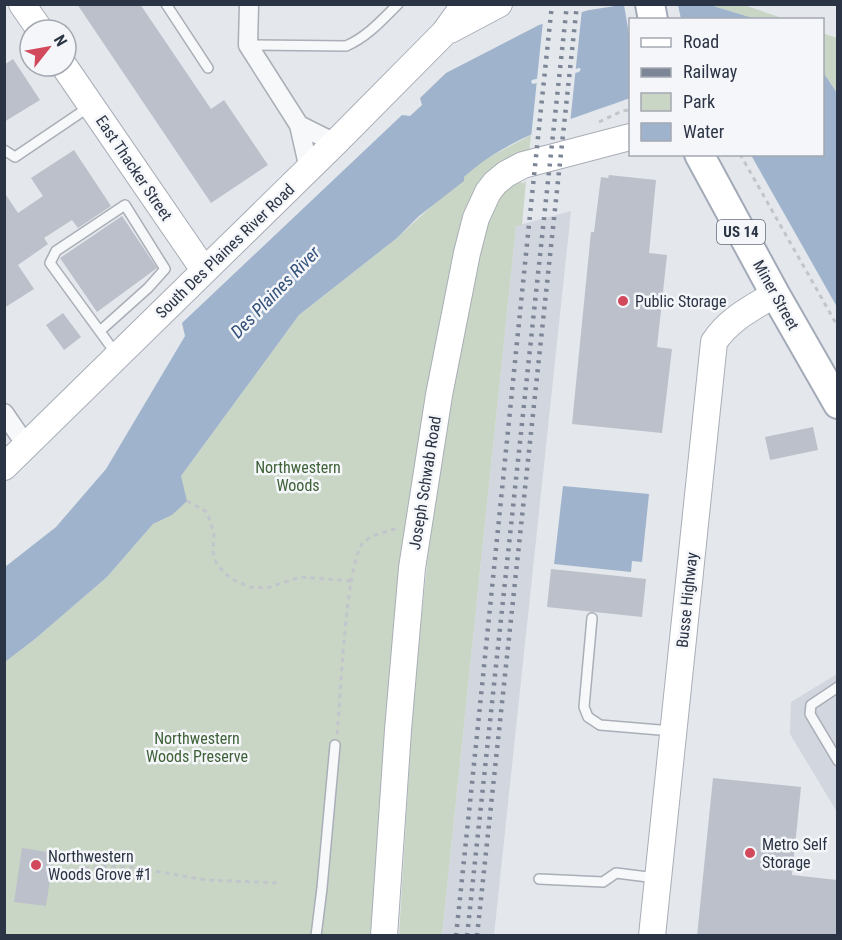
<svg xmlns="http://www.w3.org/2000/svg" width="842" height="940" font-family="'Roboto Condensed',sans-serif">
  <rect width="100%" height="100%" fill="#e4e7ec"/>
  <path fill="#d2d6de" d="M571 211 494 935 442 936 516 226Z
    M837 674V812L790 734 791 702Z"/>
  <path fill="#c9d6c5" d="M710 5H744L785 19H756Z
    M822 33 837 38V93L823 72Z
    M531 135 529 154 475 196 374 935 5 936V662L35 639 107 577 153 524 172 515 181 476 299 315 397 238 480 162Z
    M516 179 522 183 526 182 522 225 516 226 442 935 399 936 414 688 430 537 450 387 481 239 494 200Z"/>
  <path fill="#9fb4cc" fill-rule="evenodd" d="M622 5H710L756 19 630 20V98C574 119 509 135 464 177V181L419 216 397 238 299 315 181 476 187 501 172 515 153 524 107 577 35 639 5 662V567L56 527 106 469 185 336 182 323 402 115 410 116 422 105 420 98 446 73 539 25 589 10ZM579 68 581 69 579 72 533 84 531 82 532 80Z
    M823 72 837 93V307L751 155 822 154Z
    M563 486 649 494 642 562 632 561 631 572 554 564Z"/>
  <path fill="#e4e7ec" d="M624 5H678L681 19 630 20V40Z
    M582 9 570 124 531 138 543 21Z"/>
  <path fill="#bbc0ca" d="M77 4H140L211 109 224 100 268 165 211 203Z
    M13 59 40 100 4 122V65Z
    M74 150 111 206 78 228 72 220 44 238 48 244 18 265 34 289 4 308V192L18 213 43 196 31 178Z
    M609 175 656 180 649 253 667 255 657 347 672 349 662 433 572 424 591 232H594L601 177 608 178Z
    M122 216 157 268 97 312 60 258Z
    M63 313 81 337 64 350 46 325Z
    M813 427 818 450 770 460 765 437Z
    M551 569 646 579 642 617 547 607Z
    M713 778 801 787 792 875 837 880V936H697Z
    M22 848 54 853 46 906 14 902Z"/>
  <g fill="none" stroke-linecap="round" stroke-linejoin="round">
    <g stroke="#a9aeb7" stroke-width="12">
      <path id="lane" d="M166 4 208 68
        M248 45 346 46C367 37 382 20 398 4
        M4 150 15 157 89 107
        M100 331 148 288 165 269 125 205 56 251 50 263 117 355
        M592 618 584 707 588 717 600 725 672 731
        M838 687 811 705 810 714 838 761
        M539 879 603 882 616 873 656 878
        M316 936 322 888 335 745"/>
    </g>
    <g stroke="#a9aeb7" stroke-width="21">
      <path id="street" d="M249 4 248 45 299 125 309 169
        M299 125 335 143
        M4 413 26 445"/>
    </g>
    <g stroke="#a9aeb7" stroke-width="28">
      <path id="secondary" d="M22 4 40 30
        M450 30 499 4
        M64 66 204 270
        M4 467 335 143 444 33 465 4
        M384 936 398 730 412 568 439 395 467 253 476 218 488 192 495 183 506 174 523 165 630 137
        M652 936 714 342C729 319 752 308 775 294"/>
    </g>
    <g stroke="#a3abb8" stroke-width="32">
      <path id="primary" d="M650 4 653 20
        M699 154 775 294 838 404"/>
    </g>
    <path stroke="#c2c5cb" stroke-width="3" stroke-dasharray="4.5 4.5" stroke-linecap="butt" d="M599 122 622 111 630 110
      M740 154 838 327
      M187 501 207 512 214 533 213 552 216 562 224 573 234 580 250 587 267 588 300 577 351 581
      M337 734C341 698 345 565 363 543 370 535 387 532 397 528
      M50 878 84 868 106 866 132 867 206 880 281 883"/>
    <use href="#lane" stroke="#f7f8fa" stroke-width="9"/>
    <use href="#street" stroke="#f7f8fa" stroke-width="18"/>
    <use href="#secondary" stroke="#fff" stroke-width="26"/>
    <use href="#primary" stroke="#fff" stroke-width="28"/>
    <path stroke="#7d8696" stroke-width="4.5" stroke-dasharray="3 6" stroke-linecap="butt" d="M456 936C489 625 519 315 552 4
      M467 936 567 4
      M477 936 577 4"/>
  </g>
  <g fill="#d1495b" stroke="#f4f6f9" stroke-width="2">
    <circle cx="623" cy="301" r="6"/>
    <circle cx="750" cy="853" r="6"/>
    <circle cx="36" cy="865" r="6"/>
  </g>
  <g text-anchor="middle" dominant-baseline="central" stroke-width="5" stroke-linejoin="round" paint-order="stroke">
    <rect fill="#f4f6f9" stroke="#676e7b" stroke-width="1.5" x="717" y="220" width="48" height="24" rx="4.5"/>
    <g font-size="15" font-weight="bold" fill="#2b3445">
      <text x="741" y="232">US 14</text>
    </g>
    <g font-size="16" fill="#2b3445" stroke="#f4f6f9">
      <text transform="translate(134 168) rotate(56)">East Thacker Street</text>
      <text transform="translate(225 251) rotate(-44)">South Des Plaines River Road</text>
      <text transform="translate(776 295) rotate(61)">Miner Street</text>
      <text transform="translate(425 483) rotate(-81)">Joseph Schwab Road</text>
      <text transform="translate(687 600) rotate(-84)">Busse Highway</text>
    </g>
    <g font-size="16" fill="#2b3445" stroke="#f4f6f9" text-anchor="start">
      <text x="635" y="301">Public Storage</text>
      <text x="762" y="844">Metro Self<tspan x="762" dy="18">Storage</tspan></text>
      <text x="48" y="856">Northwestern<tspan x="48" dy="18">Woods Grove #1</tspan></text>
    </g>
    <g font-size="16" fill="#3f6138" stroke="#f4f6f9">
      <text x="298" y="467">Northwestern<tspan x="298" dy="18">Woods</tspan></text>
      <text x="197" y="738">Northwestern<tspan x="197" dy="18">Woods Preserve</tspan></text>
    </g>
    <g font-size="18" font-style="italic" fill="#34527a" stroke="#f4f6f9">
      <text transform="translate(275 292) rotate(-46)">Des Plaines River</text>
    </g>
  </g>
  <rect width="842" height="940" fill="none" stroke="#2b3445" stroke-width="12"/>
  <rect x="629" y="18" width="195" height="138" fill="#f4f6f9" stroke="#a4a8b1" stroke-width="1.5"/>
  <rect x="641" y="38" width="30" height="9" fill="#ffffff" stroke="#a4a8b1" stroke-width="1.5"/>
  <text x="683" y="48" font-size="18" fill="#2b3445">Road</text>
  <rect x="641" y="68" width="30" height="9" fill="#7d8696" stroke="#a4a8b1" stroke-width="1.5"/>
  <text x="683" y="78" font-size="18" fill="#2b3445">Railway</text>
  <rect x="641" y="93" width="30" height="18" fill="#c9d6c5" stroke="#a4a8b1" stroke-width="1.5"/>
  <text x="683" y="108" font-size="18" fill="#2b3445">Park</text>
  <rect x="641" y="123" width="30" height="18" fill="#9fb4cc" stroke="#a4a8b1" stroke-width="1.5"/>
  <text x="683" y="138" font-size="18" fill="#2b3445">Water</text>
  <g transform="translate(48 48) rotate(59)"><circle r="28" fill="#f4f6f9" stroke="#a4a8b1" stroke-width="1.5"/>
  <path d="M0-4.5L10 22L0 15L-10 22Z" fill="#d1495b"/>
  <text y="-9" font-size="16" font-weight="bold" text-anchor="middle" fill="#2b3445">N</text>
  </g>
</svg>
